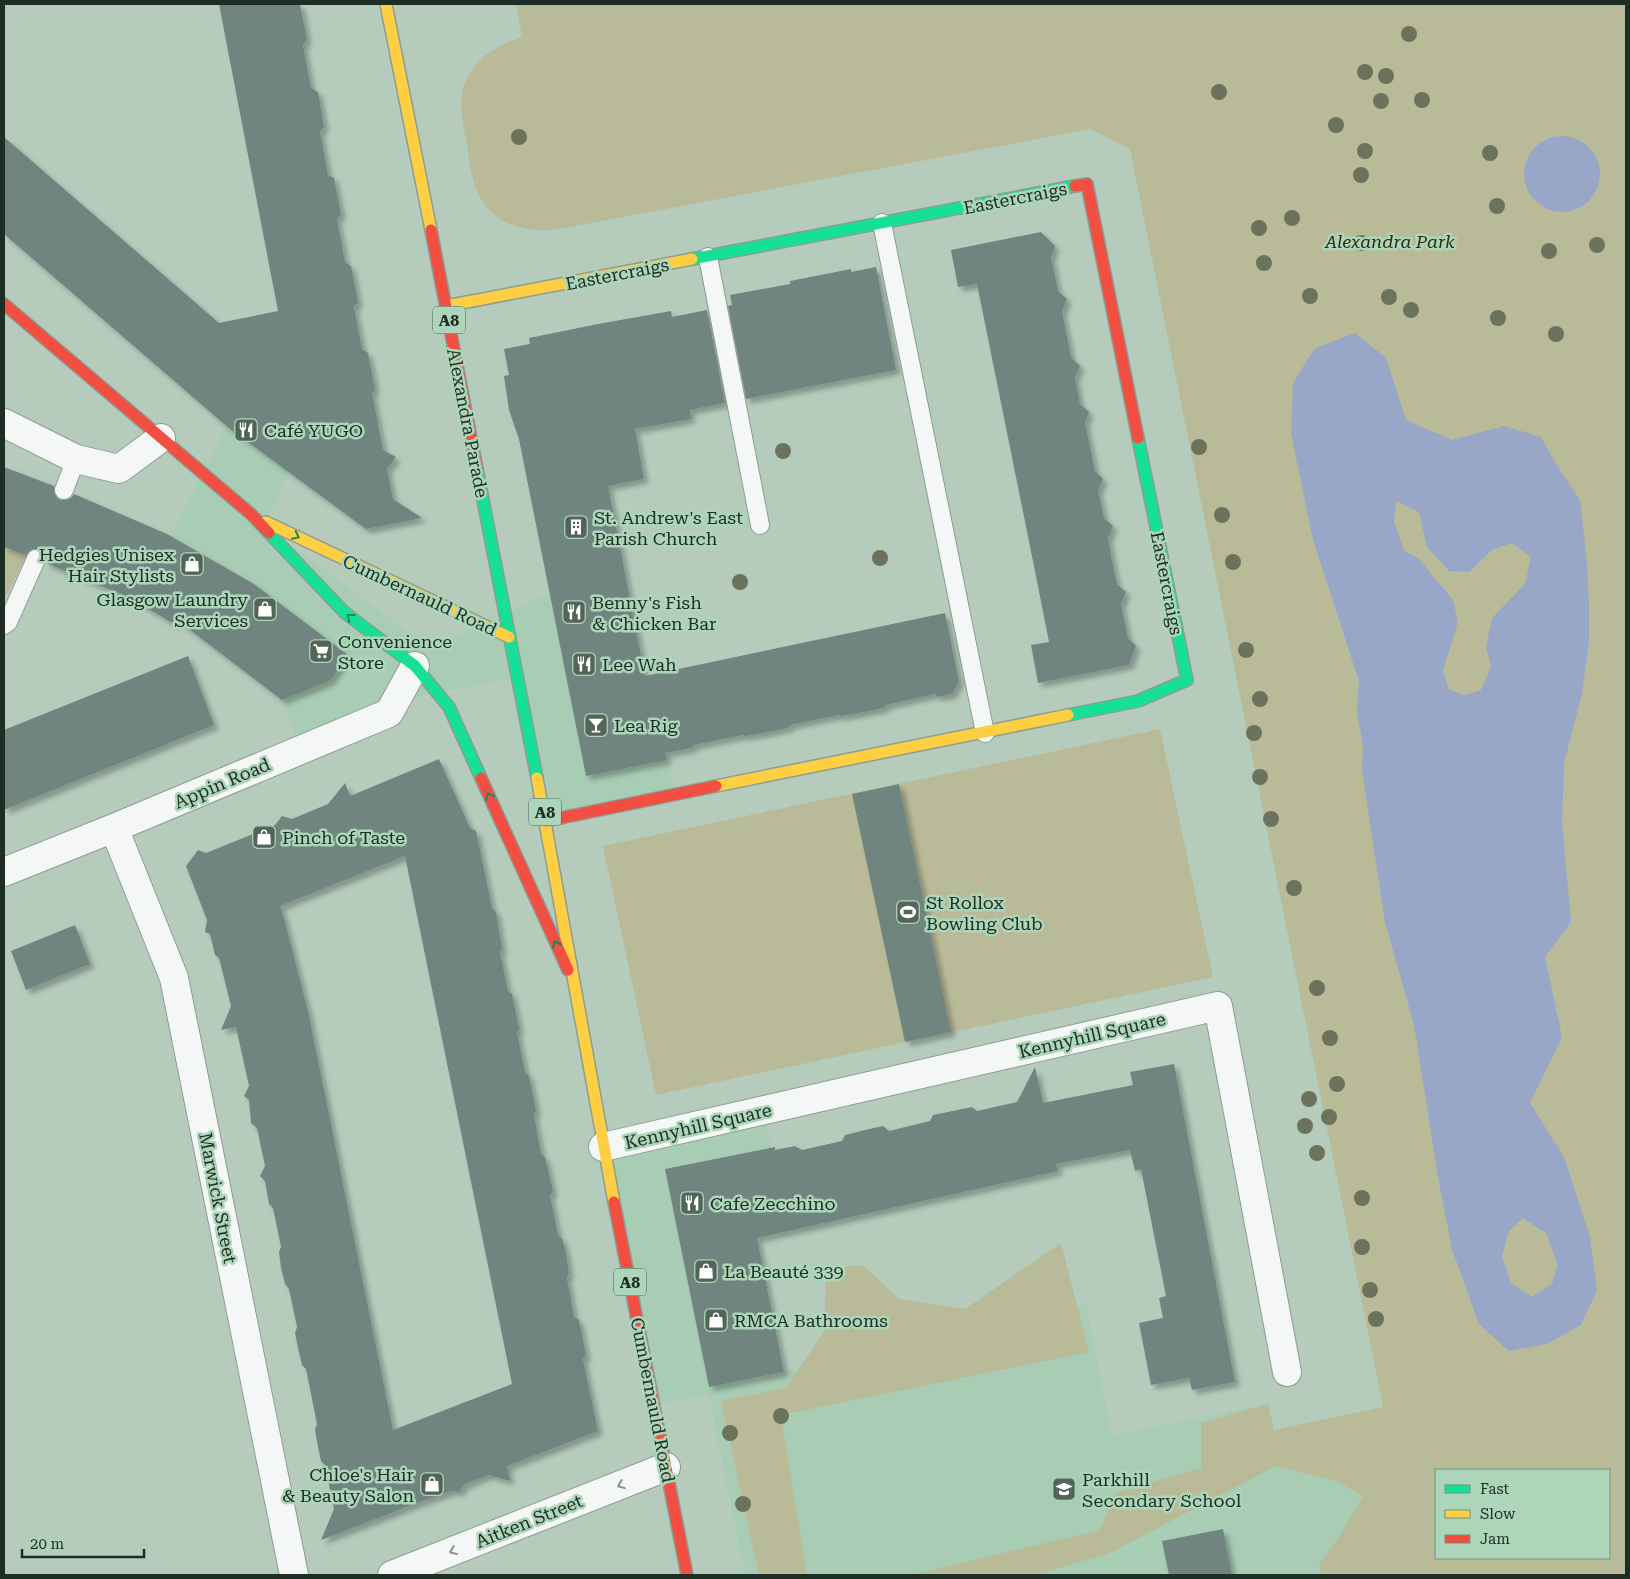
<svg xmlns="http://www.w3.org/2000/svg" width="1630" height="1579" font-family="'Roboto Serif',serif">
  <defs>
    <filter id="shadow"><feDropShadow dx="4.5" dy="4.5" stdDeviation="2.5" flood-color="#0004"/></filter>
  </defs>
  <rect width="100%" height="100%" fill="#b5ccbc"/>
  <path fill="#a8cdb4" d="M228 424 295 453 266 526 429 648 590 575 661 716 675 796 542 823 513 678 388 703 297 740 283 704 294 663 153 571Z
    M762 1112 781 1185 710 1205 747 1381 1086 1304 1112 1435 1268 1404 1274 1430 1383 1407 1411 1543 1319 1565 1321 1575H745L709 1395 648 1405 598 1148Z"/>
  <path fill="#b8ba98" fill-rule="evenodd" d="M516 4H1626V1575H1321L1319 1565 1340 1535 1363 1496 1339 1482 1276 1466 1108 1554 1033 1575H911L1100 1530 1115 1493 1201 1468V1423L1268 1404 1274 1430 1383 1407 1130 149 1091 129 559 229C524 234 490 224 476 189 471 175 469 159 467 144 462 121 456 95 470 73 482 53 500 45 522 37ZM1436 1470H1609V1558H1436Z
    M4 547 27 555 4 600Z
    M1160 729 1213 977 656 1095 603 846Z
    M1061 1243 1089 1352 781 1415 807 1575H759L721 1401 786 1388 824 1332 826 1269 863 1265 899 1299 965 1309Z"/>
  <path fill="#98a6c8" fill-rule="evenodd" d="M1524 174a38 38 0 1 1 76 0a38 38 0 1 1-76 0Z
    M1355 333 1386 358 1406 420 1452 440 1504 426 1541 437 1556 464 1580 500 1586 553 1589 601V641L1582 694 1564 763 1562 823 1571 922 1545 957 1562 1037 1530 1103 1564 1157 1590 1237 1597 1290 1581 1325 1547 1344 1509 1351 1479 1324 1452 1249 1438 1177 1414 1025 1385 922 1362 770 1363 745 1357 713 1359 681 1313 540 1291 433 1293 383 1314 349ZM1396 501 1419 512 1427 547 1449 571 1469 572 1493 549 1512 543 1531 557 1525 584 1492 618 1486 647 1491 666 1481 690 1465 695 1449 690 1443 670 1458 622 1453 600 1418 558 1404 551 1394 522ZM1523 1218 1546 1233 1558 1265 1552 1284 1532 1297 1511 1283 1502 1257 1508 1232Z"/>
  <path fill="#718580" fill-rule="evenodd" filter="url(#shadow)" d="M219 4H300L307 40 303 45 311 88 318 92 324 127 320 132 328 175 334 178 341 214 337 219 345 262 351 266 358 302 354 307 362 349 368 353 375 390 372 393 383 450 396 457 387 469 393 499 422 518 366 529 230 429 4 234V137L219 323 278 311Z
    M1041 232 1055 246 1051 257 1058 291 1067 299 1062 311 1071 357 1080 366 1075 377 1080 404 1089 412 1085 423 1095 471 1103 479 1098 491 1104 518 1113 526 1108 538 1112 561 1117 584 1126 592 1121 604 1128 638 1136 646 1129 665 1038 683 1031 645 1049 642 1036 576 977 284 958 287 951 250Z
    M876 267 896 370 746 399 728 306 732 305 730 295 790 284V281L851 269V272Z
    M707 310 725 403 690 410 691 419 635 429 644 479 608 486 645 676 945 613 959 682 952 694 938 697 935 694 886 705 884 708 864 712 842 716 839 715 790 725 788 728 768 732 746 736 743 735 694 745 692 748 665 753 667 760 586 776 519 439 509 410 504 376 509 375 504 349 530 344 529 338 598 324 671 311 672 317Z
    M4 467 54 486V492L56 497 60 500H66L71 498 74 494 167 534 254 584 348 655 330 681 282 700 173 617 176 625 130 598 46 563 45 553 40 549H34L30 550 26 555 4 547Z
    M188 656 214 725 4 810V730Z
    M439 759 470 828 476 831 492 908 496 912 502 948 500 952 508 991 512 994 519 1029 517 1033 525 1072 529 1076 536 1110 534 1115 541 1154 545 1157 553 1191 550 1196 558 1235 562 1239 566 1252 569 1273 567 1278 574 1317 579 1320 586 1355 583 1359 598 1431 507 1466 510 1481 489 1475 465 1484 459 1492 452 1491 425 1500 321 1540 334 1509 325 1465 321 1461 318 1447 315 1430 317 1424 306 1369 302 1365 298 1348 295 1333 297 1327 289 1289 285 1284 281 1268 279 1252 281 1247 273 1208 269 1204 265 1181 260 1176 265 1166 257 1128 251 1123 249 1100 244 1096 249 1086 236 1027 221 1030 231 1006 219 958 215 955 210 934 205 932 207 920 186 866 198 850 206 853 275 825 282 816 292 819 328 804 345 783 350 796ZM405 856 512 1384 393 1430 308 1011 284 918 280 906Z
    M899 784 951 1032 905 1042 852 794Z
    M75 925 90 964 26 990 11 951Z
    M1174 1064 1235 1382 1192 1390 1189 1378 1151 1385 1139 1323 1163 1318 1159 1298 1166 1296 1141 1169 1135 1171 1130 1150 1056 1164 1058 1171 757 1238 784 1372 709 1387 665 1169 775 1147V1150L795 1146 802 1150 842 1141 845 1135 865 1130 883 1126 889 1131 930 1121 933 1115 972 1107 977 1111 1017 1102 1035 1067 1043 1103 1133 1085 1130 1072Z
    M1223 1529 1232 1575H1169L1162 1541Z"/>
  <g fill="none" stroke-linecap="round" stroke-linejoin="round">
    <g stroke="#8c9d91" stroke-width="20">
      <path id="lane" d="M882 223 985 733
        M708 257 760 525
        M64 490 76 459
        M4 625 8 622 36 559"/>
    </g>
    <g stroke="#8c9d91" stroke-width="30">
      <path id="street" d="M4 423 76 459 119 469 161 438
        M114 828 174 978 294 1575
        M4 872 114 828 389 713 415 666
        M603 1147 1218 1006 1287 1372
        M392 1575 666 1467"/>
    </g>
    <g stroke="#8c9d91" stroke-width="14">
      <path id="fast" d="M692 259 1075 186
        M477 469 537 778
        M269 533 344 612 415 666 449 707 481 778
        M1068 715 1138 701 1187 680 1138 438"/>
    </g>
    <g stroke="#8c9d91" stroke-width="14">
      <path id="slow" d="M386 4 431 230
        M446 306 692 259
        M266 522 509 637
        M537 778 614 1202
        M716 786 1068 715"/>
    </g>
    <g stroke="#8c9d91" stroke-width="14">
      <path id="jam" d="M1075 186 1087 184 1138 438
        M431 230 477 469
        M4 304 252 515 269 533
        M481 778 568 970
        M546 821 716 786
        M614 1202 687 1575"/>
    </g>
    <use href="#lane" stroke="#f4f7f5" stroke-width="18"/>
    <use href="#street" stroke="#f4f7f5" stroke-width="28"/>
    <use href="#fast" stroke="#16e098" stroke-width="11"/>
    <use href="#slow" stroke="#ffcf43" stroke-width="11"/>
    <use href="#jam" stroke="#f24e42" stroke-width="11"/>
  </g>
  <g fill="#6c735c">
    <circle cx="1409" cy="34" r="8"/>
    <circle cx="1365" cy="72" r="8"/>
    <circle cx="1386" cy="76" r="8"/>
    <circle cx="1219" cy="92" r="8"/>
    <circle cx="1422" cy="100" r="8"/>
    <circle cx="1381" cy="101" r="8"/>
    <circle cx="1336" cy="125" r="8"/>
    <circle cx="519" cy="137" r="8"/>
    <circle cx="1365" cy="151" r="8"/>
    <circle cx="1490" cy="153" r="8"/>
    <circle cx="1361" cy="175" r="8"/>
    <circle cx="1497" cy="206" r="8"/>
    <circle cx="1292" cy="218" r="8"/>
    <circle cx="1259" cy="228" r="8"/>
    <circle cx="1361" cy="243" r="8"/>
    <circle cx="1597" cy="245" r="8"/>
    <circle cx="1549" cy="251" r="8"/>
    <circle cx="1264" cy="263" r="8"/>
    <circle cx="1310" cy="296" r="8"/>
    <circle cx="1389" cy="297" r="8"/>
    <circle cx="1411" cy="310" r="8"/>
    <circle cx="1498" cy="318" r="8"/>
    <circle cx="1556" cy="334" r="8"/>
    <circle cx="1199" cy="447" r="8"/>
    <circle cx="783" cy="451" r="8"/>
    <circle cx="1222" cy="515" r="8"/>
    <circle cx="880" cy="558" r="8"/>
    <circle cx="1233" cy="562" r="8"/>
    <circle cx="740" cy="582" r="8"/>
    <circle cx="1246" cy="650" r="8"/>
    <circle cx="1260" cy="699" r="8"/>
    <circle cx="1254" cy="733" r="8"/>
    <circle cx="1260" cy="777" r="8"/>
    <circle cx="1271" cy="819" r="8"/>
    <circle cx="1294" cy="888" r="8"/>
    <circle cx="1317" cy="988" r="8"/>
    <circle cx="1330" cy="1038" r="8"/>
    <circle cx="1337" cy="1084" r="8"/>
    <circle cx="1309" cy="1099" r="8"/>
    <circle cx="1329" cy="1117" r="8"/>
    <circle cx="1305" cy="1126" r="8"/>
    <circle cx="1317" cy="1153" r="8"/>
    <circle cx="1362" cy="1198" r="8"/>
    <circle cx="1362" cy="1247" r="8"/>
    <circle cx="1370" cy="1290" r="8"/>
    <circle cx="1376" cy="1319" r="8"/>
    <circle cx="781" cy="1416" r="8"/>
    <circle cx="730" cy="1433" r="8"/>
    <circle cx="743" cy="1504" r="8"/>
  </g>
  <defs><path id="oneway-chevron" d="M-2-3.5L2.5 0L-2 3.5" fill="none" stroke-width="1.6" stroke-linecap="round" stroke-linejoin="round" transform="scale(1.25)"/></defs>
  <g stroke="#1a875e">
    <use href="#oneway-chevron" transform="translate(296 536) rotate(26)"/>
    <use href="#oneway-chevron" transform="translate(350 617) rotate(-142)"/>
    <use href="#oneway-chevron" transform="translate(489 796) rotate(-114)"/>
    <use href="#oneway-chevron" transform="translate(556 944) rotate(-114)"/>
  </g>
  <g stroke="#89928c">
    <use href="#oneway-chevron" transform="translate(621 1485) rotate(158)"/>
    <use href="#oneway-chevron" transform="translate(453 1551) rotate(158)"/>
  </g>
  <defs>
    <g id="restaurant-square" transform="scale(1.25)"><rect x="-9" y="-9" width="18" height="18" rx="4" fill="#536559" stroke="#acd5b9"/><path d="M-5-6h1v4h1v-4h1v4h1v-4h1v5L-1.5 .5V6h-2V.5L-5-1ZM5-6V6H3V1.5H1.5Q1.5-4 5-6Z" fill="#fff"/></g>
    <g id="building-square" transform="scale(1.25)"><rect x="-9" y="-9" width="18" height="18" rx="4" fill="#536559" stroke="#acd5b9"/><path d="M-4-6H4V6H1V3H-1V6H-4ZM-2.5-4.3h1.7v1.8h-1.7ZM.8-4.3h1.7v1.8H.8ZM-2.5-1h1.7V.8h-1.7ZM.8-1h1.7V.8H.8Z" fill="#fff"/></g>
    <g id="shop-square" transform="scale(1.25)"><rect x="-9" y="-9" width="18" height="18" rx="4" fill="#536559" stroke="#acd5b9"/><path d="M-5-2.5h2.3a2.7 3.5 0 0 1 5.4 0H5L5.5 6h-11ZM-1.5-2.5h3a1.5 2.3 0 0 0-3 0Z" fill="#fff"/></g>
    <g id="supermarket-square" transform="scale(1.25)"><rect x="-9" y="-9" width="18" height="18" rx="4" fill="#536559" stroke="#acd5b9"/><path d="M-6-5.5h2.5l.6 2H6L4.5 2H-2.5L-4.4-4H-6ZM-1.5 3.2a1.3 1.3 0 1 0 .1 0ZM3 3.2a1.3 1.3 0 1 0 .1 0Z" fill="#fff"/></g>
    <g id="bar-square" transform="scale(1.25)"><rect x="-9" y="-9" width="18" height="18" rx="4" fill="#536559" stroke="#acd5b9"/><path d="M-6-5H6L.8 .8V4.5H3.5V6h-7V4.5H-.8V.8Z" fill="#fff"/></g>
    <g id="stadium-square" transform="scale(1.25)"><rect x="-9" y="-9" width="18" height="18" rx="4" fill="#536559" stroke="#acd5b9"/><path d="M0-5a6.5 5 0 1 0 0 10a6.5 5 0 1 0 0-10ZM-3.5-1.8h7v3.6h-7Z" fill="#fff"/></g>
    <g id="school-square" transform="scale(1.25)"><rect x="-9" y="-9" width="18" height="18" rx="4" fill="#536559" stroke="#acd5b9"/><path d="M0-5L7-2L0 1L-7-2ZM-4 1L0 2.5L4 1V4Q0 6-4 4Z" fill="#fff"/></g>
  </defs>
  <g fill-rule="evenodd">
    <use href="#restaurant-square" x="246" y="430"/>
    <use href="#building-square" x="576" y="527"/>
    <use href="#shop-square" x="192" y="564"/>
    <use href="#shop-square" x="265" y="609"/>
    <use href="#restaurant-square" x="574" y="612"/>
    <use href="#supermarket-square" x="321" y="651"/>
    <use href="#restaurant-square" x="584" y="664"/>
    <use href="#bar-square" x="596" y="725"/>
    <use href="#shop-square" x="264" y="837"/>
    <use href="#stadium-square" x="908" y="912"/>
    <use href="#restaurant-square" x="692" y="1203"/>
    <use href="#shop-square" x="706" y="1271"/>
    <use href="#shop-square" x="716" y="1320"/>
    <use href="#shop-square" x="432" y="1484"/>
    <use href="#school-square" x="1064" y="1489"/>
  </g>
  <g text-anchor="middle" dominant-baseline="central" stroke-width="5" stroke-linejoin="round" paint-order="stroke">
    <g fill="#acd5b9" stroke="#496051" stroke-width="1">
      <rect x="433" y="306.5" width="32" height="27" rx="4"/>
      <rect x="529" y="798.5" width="32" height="27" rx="4"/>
      <rect x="614" y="1268.5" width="32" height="27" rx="4"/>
    </g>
    <g font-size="16" font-weight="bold" fill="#1e2e24">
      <text x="449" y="320">A8</text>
      <text x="545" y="812">A8</text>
      <text x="630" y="1282">A8</text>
    </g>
    <g font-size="18" fill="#1e2e24" stroke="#acd5b9">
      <text transform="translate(1015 198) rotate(-11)">Eastercraigs</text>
      <text transform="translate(617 274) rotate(-11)">Eastercraigs</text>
      <text transform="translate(468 423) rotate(79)">Alexandra Parade</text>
      <text transform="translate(1167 583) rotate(79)">Eastercraigs</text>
      <text transform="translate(420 595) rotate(25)">Cumbernauld Road</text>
      <text transform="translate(222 783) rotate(-23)">Appin Road</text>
      <text transform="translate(1092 1035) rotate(-13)">Kennyhill Square</text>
      <text transform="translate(698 1126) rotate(-13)">Kennyhill Square</text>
      <text transform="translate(218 1198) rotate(79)">Marwick Street</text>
      <text transform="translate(653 1400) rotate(79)">Cumbernauld Road</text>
      <text transform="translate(529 1521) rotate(-22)">Aitken Street</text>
    </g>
    <g font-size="18" font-style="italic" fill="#312a0d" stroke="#acd5b9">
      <text x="1390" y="241">Alexandra Park</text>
    </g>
    <g font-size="18" fill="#1e2e24" stroke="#acd5b9" text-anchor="start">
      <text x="264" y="430">Café YUGO</text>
      <text x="594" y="517">St. Andrew's East<tspan x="594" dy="21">Parish Church</tspan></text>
      <text x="174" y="554" text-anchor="end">Hedgies Unisex<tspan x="174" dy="21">Hair Stylists</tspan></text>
      <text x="248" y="599" text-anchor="end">Glasgow Laundry<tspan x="248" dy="21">Services</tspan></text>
      <text x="592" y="602">Benny's Fish<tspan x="592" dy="21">&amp; Chicken Bar</tspan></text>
      <text x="338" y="641">Convenience<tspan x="338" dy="21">Store</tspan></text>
      <text x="602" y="664">Lee Wah</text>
      <text x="614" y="725">Lea Rig</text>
      <text x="282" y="837">Pinch of Taste</text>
      <text x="926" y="902">St Rollox<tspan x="926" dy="21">Bowling Club</tspan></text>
      <text x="710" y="1203">Cafe Zecchino</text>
      <text x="724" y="1271">La Beauté 339</text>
      <text x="734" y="1320">RMCA Bathrooms</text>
      <text x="414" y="1474" text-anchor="end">Chloe's Hair<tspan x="414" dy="21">&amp; Beauty Salon</tspan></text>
      <text x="1082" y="1479">Parkhill<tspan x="1082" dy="21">Secondary School</tspan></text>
    </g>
  </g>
  <rect width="1630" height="1579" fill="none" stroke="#1e2e24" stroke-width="10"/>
  <rect x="1435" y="1469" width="175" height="90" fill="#acd5b9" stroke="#73927d"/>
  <rect x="1445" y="1485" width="25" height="8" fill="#16e098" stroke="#73927d"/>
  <text x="1480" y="1494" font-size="15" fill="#1e2e24">Fast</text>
  <rect x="1445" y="1510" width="25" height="8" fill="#ffcf43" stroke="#73927d"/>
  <text x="1480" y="1519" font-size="15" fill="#1e2e24">Slow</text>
  <rect x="1445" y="1535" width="25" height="8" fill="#f24e42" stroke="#73927d"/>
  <text x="1480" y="1544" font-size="15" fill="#1e2e24">Jam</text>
  <path d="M22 1549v8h122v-8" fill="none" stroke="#1e2e24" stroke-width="2.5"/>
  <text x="30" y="1549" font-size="15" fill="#1e2e24" stroke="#acd5b9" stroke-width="4" paint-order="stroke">20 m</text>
</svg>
